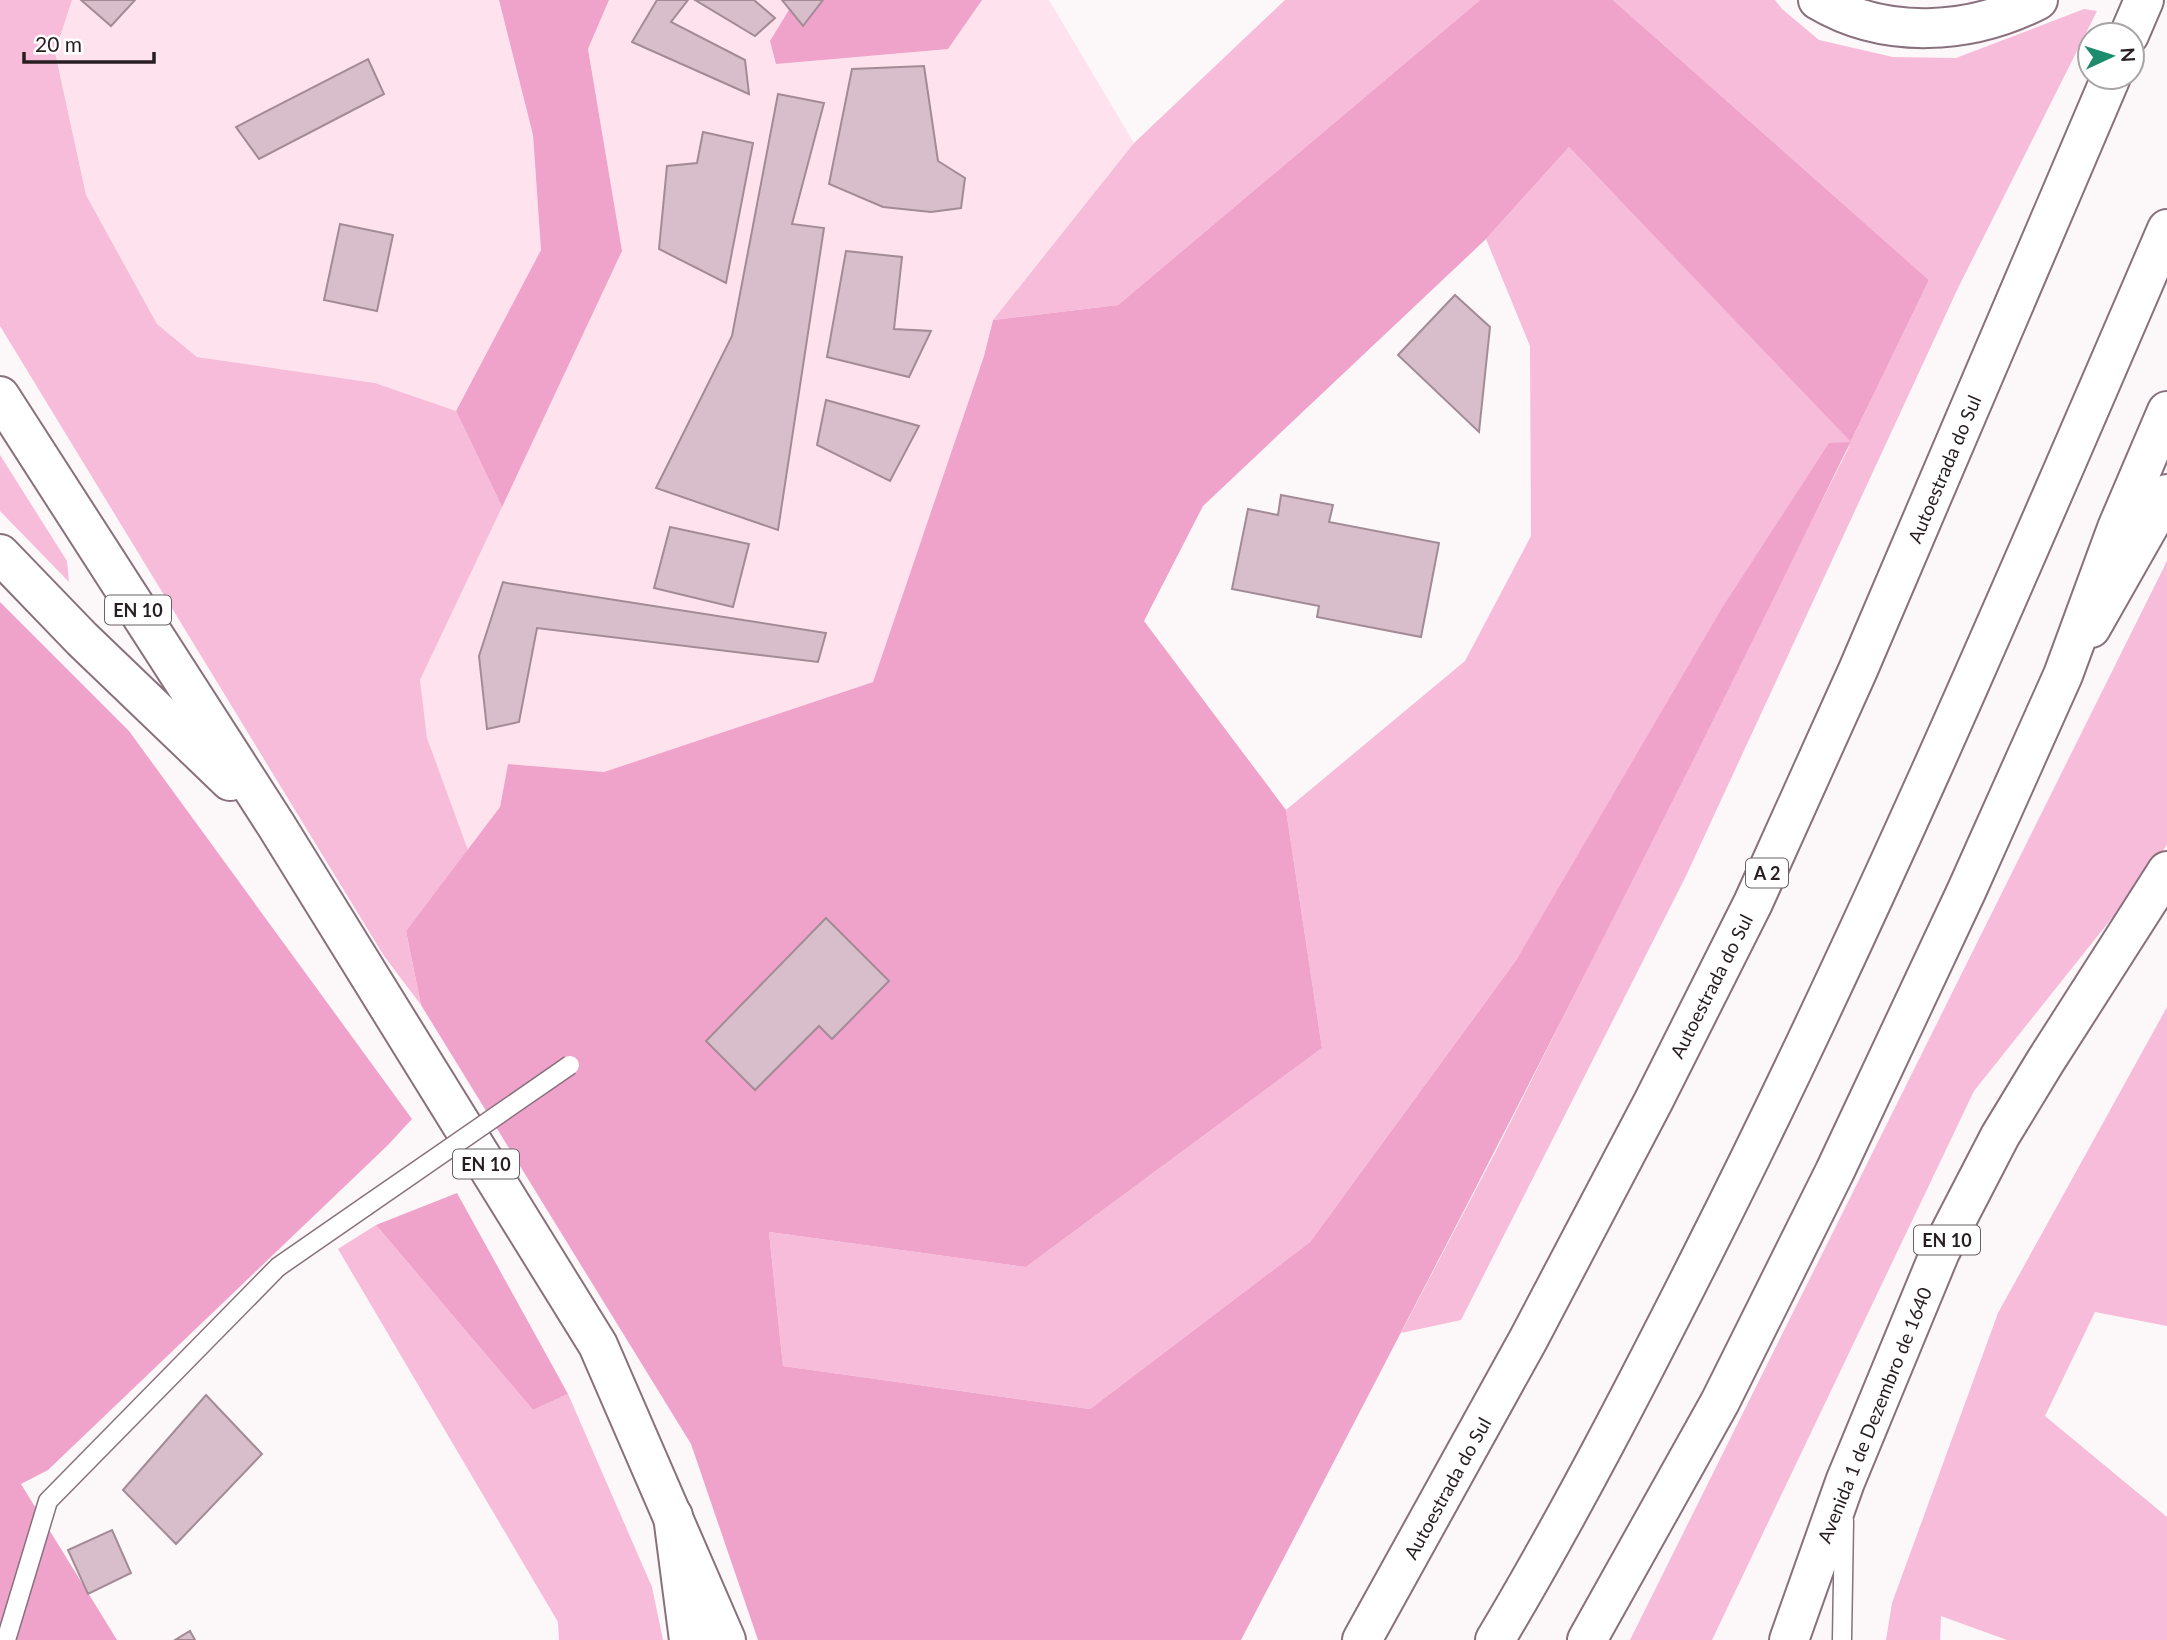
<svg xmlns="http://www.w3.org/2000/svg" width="2167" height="1640" font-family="Lato,sans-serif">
  <rect width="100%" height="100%" fill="#fcf7f9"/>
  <path fill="#fee3ef" d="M72 0H499L533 135 541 250 456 411 375 383 197 357 157 324 86 195 55 52Z
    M609 0H1049L1134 143 993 320 984 356 873 682 604 772 508 764 500 807 468 850 427 738 420 680 622 251 588 49Z"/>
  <path fill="#f7bcd9" d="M0 0H72L55 52 86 195 157 324 197 357 375 383 456 411 502 507 420 680 427 738 468 850 406 931 421 1005 384 956 0 326Z
    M1285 0H1480L1118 305 993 320 1134 143Z
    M1613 0H1775L1782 9 1819 40 1893 57 1956 58 2084 9 2097 11 1958 288 1685 878 1461 1320 1401 1333 1496 1151 1851 443 1517 959 1310 1242 1090 1409 783 1366 769 1232 1026 1267 1322 1048 1286 810 1465 661 1531 536 1530 346 1486 239 1569 147 1851 441 1929 280Z
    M0 455 67 561 69 582 0 511Z
    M2167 561V845L2143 879 1974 1091 1712 1640H1630Z
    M2167 1007V1326L2095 1312 2045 1416 2167 1517V1640H2007L1941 1616 1940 1640H1886L1892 1603 1998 1313Z
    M376 1225 533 1410 568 1394 652 1587 663 1640H559L558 1622 338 1249Z"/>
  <path fill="#f0a3ca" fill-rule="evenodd" d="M499 0H609L588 49 622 251 502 507 456 411 541 250 533 135Z
    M795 0H982L948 49 776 64 770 41Z
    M1480 0H1613L1929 280C1709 738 1476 1190 1241 1640H758L691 1444 421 1005 406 931 500 807 508 764 604 772 873 682 984 356 993 320 1118 305ZM1569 147 1851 442 1829 443 1722 608 1517 959 1310 1242 1090 1409 783 1366 769 1232 1026 1267 1322 1048 1286 810 1144 621 1203 506 1486 239Z
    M0 602 129 731 412 1119 388 1145 48 1470 21 1484 117 1640H0Z
    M457 1193 568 1394 533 1410 376 1225Z"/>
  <path fill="#d7beca" stroke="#a38b96" stroke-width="2" d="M81 0H135L111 26Z
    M657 0H688L671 22 745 60 749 94 632 42Z
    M695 0H754L775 18 755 36Z
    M782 0H823L803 26Z
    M368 59 384 94 259 159 236 127Z
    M924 66 938 161 965 178 961 208 931 212 883 207 829 184 852 69Z
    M778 94 824 103 792 224 824 228 778 530 656 488 732 336Z
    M703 132 753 143 726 283 659 249 667 166 697 163Z
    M340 224 393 235 377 311 324 300Z
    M846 251 902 257 894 329 931 331 909 377 827 357Z
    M1455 295 1490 327 1479 432 1398 355Z
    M826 400 919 426 890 481 817 445Z
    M1281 495 1333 505 1329 522 1439 543 1421 637 1317 617 1319 606 1232 589 1248 509 1278 515Z
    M670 527 749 544 733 607 654 588Z
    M503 582 507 583 826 633 818 662 537 628 519 722 487 729 479 656Z
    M826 918 889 981 832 1039 819 1026 755 1090 706 1041Z
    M206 1395 262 1454 176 1544 123 1490Z
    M112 1530 131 1573 88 1594 68 1550Z
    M190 1631 195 1640H175Z"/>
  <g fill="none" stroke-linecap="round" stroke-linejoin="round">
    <g stroke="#88717c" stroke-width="21">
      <path id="service" d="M6 1640 48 1501 278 1267 366 1206
        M1842 1640 1844 1521"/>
    </g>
    <g stroke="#88717c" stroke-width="42">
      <path id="primary" d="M1818 0C1885 40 1970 35 2038 0
        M0 396 276 825 598 1345 726 1640
        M0 554 82 639 230 781
        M2091 628 2167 494
        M1789 1640 1845 1482 1940 1252 2000 1136 2045 1062 2167 871"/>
    </g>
    <g stroke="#88717c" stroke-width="42">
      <path id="motorway" d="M2129 35 2144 0
        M673 1516 689 1640
        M1362 1640 1528 1340 1653 1102 1753 903 1858 670 2111 77
        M1495 1640C1570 1514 1637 1384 1703 1253 1872 918 2019 573 2167 229
        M1587 1640 1720 1402 1835 1171 1966 892 2063 675 2117 528 2167 411"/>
    </g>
    <use href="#service" stroke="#fff" stroke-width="18"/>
    <use href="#primary" stroke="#fff" stroke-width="38"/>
    <use href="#motorway" stroke="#fff" stroke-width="38"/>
    <g stroke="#88717c" stroke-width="21" stroke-linecap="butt">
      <path id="service-bridge" d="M366 1206 570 1065"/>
    </g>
    <use href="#service-bridge" stroke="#fff" stroke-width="18"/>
  </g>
  <g text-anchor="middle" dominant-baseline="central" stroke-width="5" stroke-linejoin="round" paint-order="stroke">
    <g fill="#fff" stroke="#686264" stroke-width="2">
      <rect x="105" y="595.5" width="66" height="29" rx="5"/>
      <rect x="1746" y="858.5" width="42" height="29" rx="5"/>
      <rect x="453" y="1149.5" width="66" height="29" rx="5"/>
      <rect x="1914" y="1225.5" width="66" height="29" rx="5"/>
    </g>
    <g font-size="18" font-weight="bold" fill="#271e22">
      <text x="138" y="610">EN 10</text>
      <text x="1767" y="873">A 2</text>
      <text x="486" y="1164">EN 10</text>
      <text x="1947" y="1240">EN 10</text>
    </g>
    <g font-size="19" fill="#271e22" stroke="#fff">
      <text transform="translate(1944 469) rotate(-67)">Autoestrada do Sul</text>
      <text transform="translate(1711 986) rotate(-63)">Autoestrada do Sul</text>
      <text transform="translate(1874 1415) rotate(-68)">Avenida 1 de Dezembro de 1640</text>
      <text transform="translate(1447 1488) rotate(-61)">Autoestrada do Sul</text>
    </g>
  </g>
  <g transform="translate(2111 56) rotate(86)"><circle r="33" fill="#ffffff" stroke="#a9a5a7" stroke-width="2"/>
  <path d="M0-5L12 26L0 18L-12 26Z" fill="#1d8c6c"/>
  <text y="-10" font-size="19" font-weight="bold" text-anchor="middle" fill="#271e22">N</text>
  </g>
  <path d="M24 52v10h130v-10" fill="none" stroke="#271e22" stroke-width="3.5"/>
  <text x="35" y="52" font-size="21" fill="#271e22" stroke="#ffffff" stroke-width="5" paint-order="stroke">20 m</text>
</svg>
